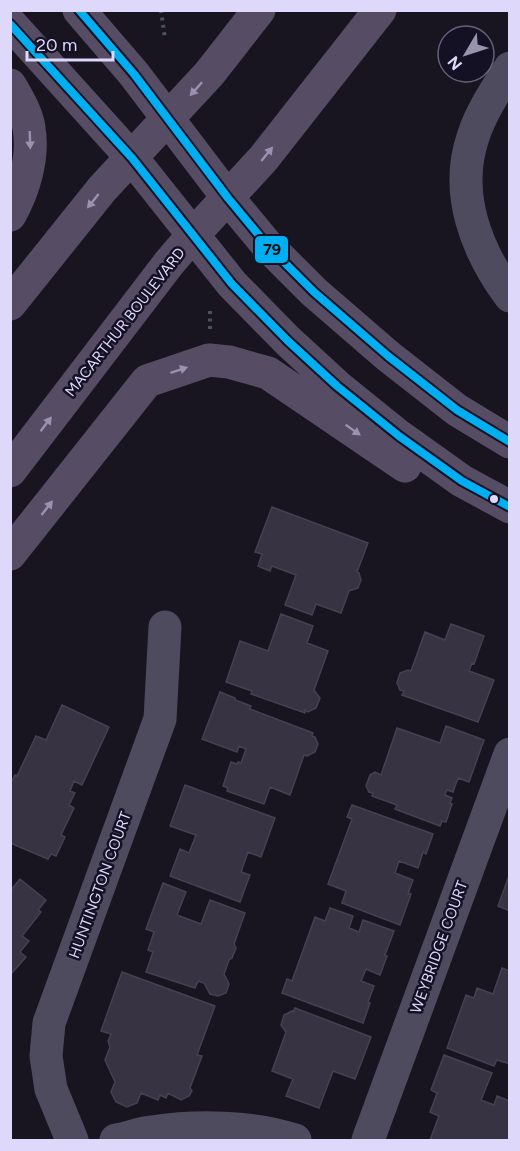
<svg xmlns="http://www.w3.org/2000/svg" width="520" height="1151" font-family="Figtree,sans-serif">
  <rect width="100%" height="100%" fill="#181520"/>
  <path fill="#373342" stroke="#454153" stroke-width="1.5" d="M272 507 368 543 357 572 359 573 361 580 358 588 349 591 341 613 316 604 312 615 285 605 296 575 272 566 270 571 258 566 262 554 255 552Z
    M281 614 313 626 307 643 328 651 314 690 320 698 316 708 308 712 305 710V713L251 694 252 691 226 682 240 641 268 651Z
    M451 624 484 636 474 664 472 663 469 671 494 680 478 722 402 695 404 691 400 690 397 683 400 673 408 670 411 671 425 632 445 640Z
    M220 692 235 698V700L251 706 250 709 313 733 312 736 315 737 318 744 315 752 307 756 304 755 290 795 270 787 264 804 227 791 228 788 223 786 231 762 237 764 238 762 241 763 246 749 239 746 237 752 202 739Z
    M62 705 109 727 82 785 74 781 70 791 75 793 69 805 74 808 61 835 65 837 56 856 51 854 48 859 10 843V785L15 775 17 776 36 736 46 740Z
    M446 726 484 740 469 782 458 778 453 792 447 790 445 795 452 798 450 803 452 804 446 822 442 821 440 826 395 809 397 805 372 796 373 793 369 792 366 786 370 775 375 772 381 775 397 728 440 743Z
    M185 785 275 818 261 857 248 852 241 872 250 875 240 902 170 876 180 849 189 853 196 835 170 826Z
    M352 805 433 834 426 854 423 852 418 868 399 861 395 873 413 880 408 894H411L400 925 342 903 346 891 328 884 352 819 347 817Z
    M510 873V911L498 906Z
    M20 879 46 900 38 910 41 912 22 936 29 941 20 952 26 957 10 975V891Z
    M163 883 186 892 177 915 201 924 210 900 245 913 234 944 236 948 232 958 229 960 224 974 229 984 226 993 218 996 210 994 204 983 198 981 195 988 146 972 153 952 148 950 154 932 146 929Z
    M330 908 353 916 349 928 359 932 363 920 394 931 385 955 387 956 380 975 366 969 361 981 374 986 368 1002 370 1003 363 1023 282 993 287 979 292 981 315 917 325 921Z
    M502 968 510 971V1064L497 1060 494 1066 447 1048 466 995 474 998 477 988 493 994Z
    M122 972 215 1006 197 1055 202 1056 190 1088 192 1091 189 1096 181 1100 168 1093 166 1098 160 1095 158 1100 141 1093 137 1103 127 1107 116 1102 111 1092 115 1082 105 1060 110 1047 108 1041 111 1034 101 1031Z
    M295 1008 371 1037 355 1079 333 1071 319 1108 286 1096 293 1079 272 1071 286 1032 281 1025 284 1015 292 1011 293 1012Z
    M444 1055 492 1073 481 1100 494 1105 497 1096 510 1101V1140H430L439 1116 430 1112 437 1093 431 1090Z"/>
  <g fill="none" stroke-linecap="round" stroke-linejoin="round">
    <path stroke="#48525f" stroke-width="4" stroke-dasharray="3 4.5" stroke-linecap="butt" d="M161 10 165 39
      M210 329V309"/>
    <path stroke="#4e4b5f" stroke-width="33" d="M510 68C496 90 481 112 473 137 454 193 476 250 510 296
      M72 1140 51 1089 46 1056 49 1023 160 719 165 627
      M116 1140C128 1138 140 1133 152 1132 197 1125 252 1126 295 1140
      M368 1140 510 754"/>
    <path stroke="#564c64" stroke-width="33" d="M79 10 134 74 228 198 267 245 314 292 388 356 457 410 510 442
      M10 23 132 158 232 284 288 341 337 386 399 436 462 481 510 507
      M10 85C18 99 27 113 29 128 34 157 24 190 10 215
      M10 304 102 189 209 74 259 10
      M10 471 169 263 193 235 263 159 380 10
      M10 554 147 381 209 360 229 362 268 373 405 466"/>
    <g stroke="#151124" stroke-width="12">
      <path id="bus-1" d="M79 10 134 74 228 198 267 245 314 292 388 356 457 410 510 442
        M10 24 132 158 232 284 288 341 337 386 399 436 462 481 510 507"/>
    </g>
    <use href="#bus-1" stroke="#00aff2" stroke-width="8"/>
  </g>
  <defs><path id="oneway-solid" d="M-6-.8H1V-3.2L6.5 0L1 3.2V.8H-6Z" transform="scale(1.5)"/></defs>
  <g fill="#9a92b0">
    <use href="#oneway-solid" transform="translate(196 89) rotate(132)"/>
    <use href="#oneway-solid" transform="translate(30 140) rotate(88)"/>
    <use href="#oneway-solid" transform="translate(267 154) rotate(-51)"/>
    <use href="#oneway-solid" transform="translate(93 201) rotate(129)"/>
    <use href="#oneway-solid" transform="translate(179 370) rotate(-18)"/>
    <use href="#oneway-solid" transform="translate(46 424) rotate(-53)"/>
    <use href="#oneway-solid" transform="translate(353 430) rotate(35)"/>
    <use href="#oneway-solid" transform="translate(47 508) rotate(-52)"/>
  </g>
  <circle fill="#ded8fb" stroke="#151124" stroke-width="2" cx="494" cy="499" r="5"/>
  <g text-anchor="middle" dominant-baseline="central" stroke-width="5" stroke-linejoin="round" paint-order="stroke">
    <g font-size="15" fill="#ded8fb" stroke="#151124">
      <text transform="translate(125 322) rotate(-52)">MACARTHUR BOULEVARD</text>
      <text transform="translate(100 885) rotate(-70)">HUNTINGTON COURT</text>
      <text transform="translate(439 947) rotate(-70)">WEYBRIDGE COURT</text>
    </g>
  </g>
  <rect stroke="#151124" stroke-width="2" x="254" y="235" width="35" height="29" rx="6" fill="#00aff2"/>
  <g font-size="16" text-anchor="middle" font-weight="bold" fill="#111">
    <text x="272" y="255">79</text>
  </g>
  <rect width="520" height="1151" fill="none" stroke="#ded8fb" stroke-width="24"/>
  <g transform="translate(466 54) rotate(231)"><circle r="28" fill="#151124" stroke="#65617a" stroke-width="1.5"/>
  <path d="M0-4.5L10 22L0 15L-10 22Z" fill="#9994ae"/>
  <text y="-9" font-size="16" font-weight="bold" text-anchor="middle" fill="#ded8fb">N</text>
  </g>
  <path d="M27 51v9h86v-9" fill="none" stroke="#ded8fb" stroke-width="3"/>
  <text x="36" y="51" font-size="18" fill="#ded8fb" stroke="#151124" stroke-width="4.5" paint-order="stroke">20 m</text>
</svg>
